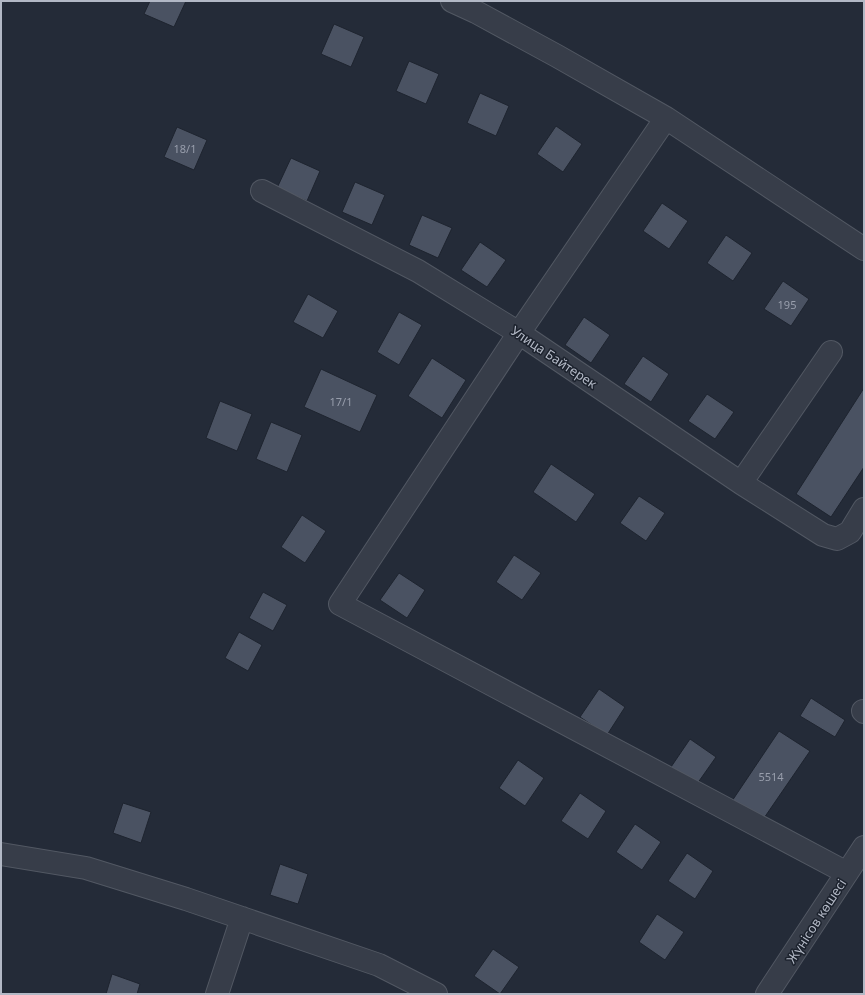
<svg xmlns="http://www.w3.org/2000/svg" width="865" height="995" font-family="'Noto Sans',sans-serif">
  <rect width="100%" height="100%" fill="#242b38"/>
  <path fill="#4a5262" stroke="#1e242f" d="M150 1H186L174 27 144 14Z
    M334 24 364 37 351 67 321 54Z
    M409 61 439 74 426 104 396 91Z
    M480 93 509 106 496 136 467 123Z
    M556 126 582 144 563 172 537 154Z
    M177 127 207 140 194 170 164 157Z
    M291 158 320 171 307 201 277 188Z
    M355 182 385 195 372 225 342 212Z
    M662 203 688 221 669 249 643 231Z
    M422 215 452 228 438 258 409 245Z
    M726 235 752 253 733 281 707 263Z
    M480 242 506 260 487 287 461 270Z
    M783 281 809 299 791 326 764 309Z
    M308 294 338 311 323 338 293 322Z
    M399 312 422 325 399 365 377 352Z
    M584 317 610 335 591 363 565 345Z
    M643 356 669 374 651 402 624 384Z
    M432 358 466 380 442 418 408 396Z
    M321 369 377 395 360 432 304 407Z
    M864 388V467L831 517 796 494Z
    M707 394 734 412 715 439 688 421Z
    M220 401 252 414 237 451 206 438Z
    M271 422 302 435 287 472 256 459Z
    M551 464 595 494 576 522 533 492Z
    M639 496 665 513 646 541 620 523Z
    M302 515 326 531 305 563 281 547Z
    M514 555 541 573 522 600 496 582Z
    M399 573 425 590 407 618 380 600Z
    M263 592 287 605 273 631 249 618Z
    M239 632 262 645 248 671 225 658Z
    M599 689 625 707 607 735 580 717Z
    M811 698 845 720 835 737 800 716Z
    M779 731 810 751 762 821 732 801Z
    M690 739 716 757 697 784 671 767Z
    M518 760 544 778 525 806 499 788Z
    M580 793 606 811 588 839 561 821Z
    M123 803 151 812 141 843 113 833Z
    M635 824 661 842 642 870 616 852Z
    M687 853 713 871 695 899 668 881Z
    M280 864 308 874 298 904 270 895Z
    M657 914 684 932 665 960 639 942Z
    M493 949 519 967 500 994 474 976Z
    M112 974 140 984 137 994H106Z"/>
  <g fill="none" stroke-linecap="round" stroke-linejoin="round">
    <g stroke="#525863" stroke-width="24">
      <path id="minor" d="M452 1 476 12 557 56 666 118 864 249
        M666 118 519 333 340 604 847 873
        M262 191 418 271 519 333 741 483 823 535 837 539 850 532 864 509
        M741 483 831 352
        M863 711 864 712
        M1 854 86 868 186 899 379 965 436 994
        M217 994 242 918
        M767 994 864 847"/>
    </g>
    <use href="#minor" stroke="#373d49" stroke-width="22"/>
  </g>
  <g text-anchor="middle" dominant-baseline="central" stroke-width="3" stroke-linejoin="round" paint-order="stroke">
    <g font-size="11" fill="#989eac">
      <text x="185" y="148">18/1</text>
      <text x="787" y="304">195</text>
      <text x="341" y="401">17/1</text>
      <text x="771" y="776">5514</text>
    </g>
    <g font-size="13" fill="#b2b8c5" stroke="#1c222d">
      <text transform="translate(554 357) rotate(34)">Улица Байтерек</text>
      <text transform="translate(816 921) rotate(-57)">Жүнісов көшесі</text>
    </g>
  </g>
  <rect width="865" height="995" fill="none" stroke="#b2b8c5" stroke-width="4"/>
</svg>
